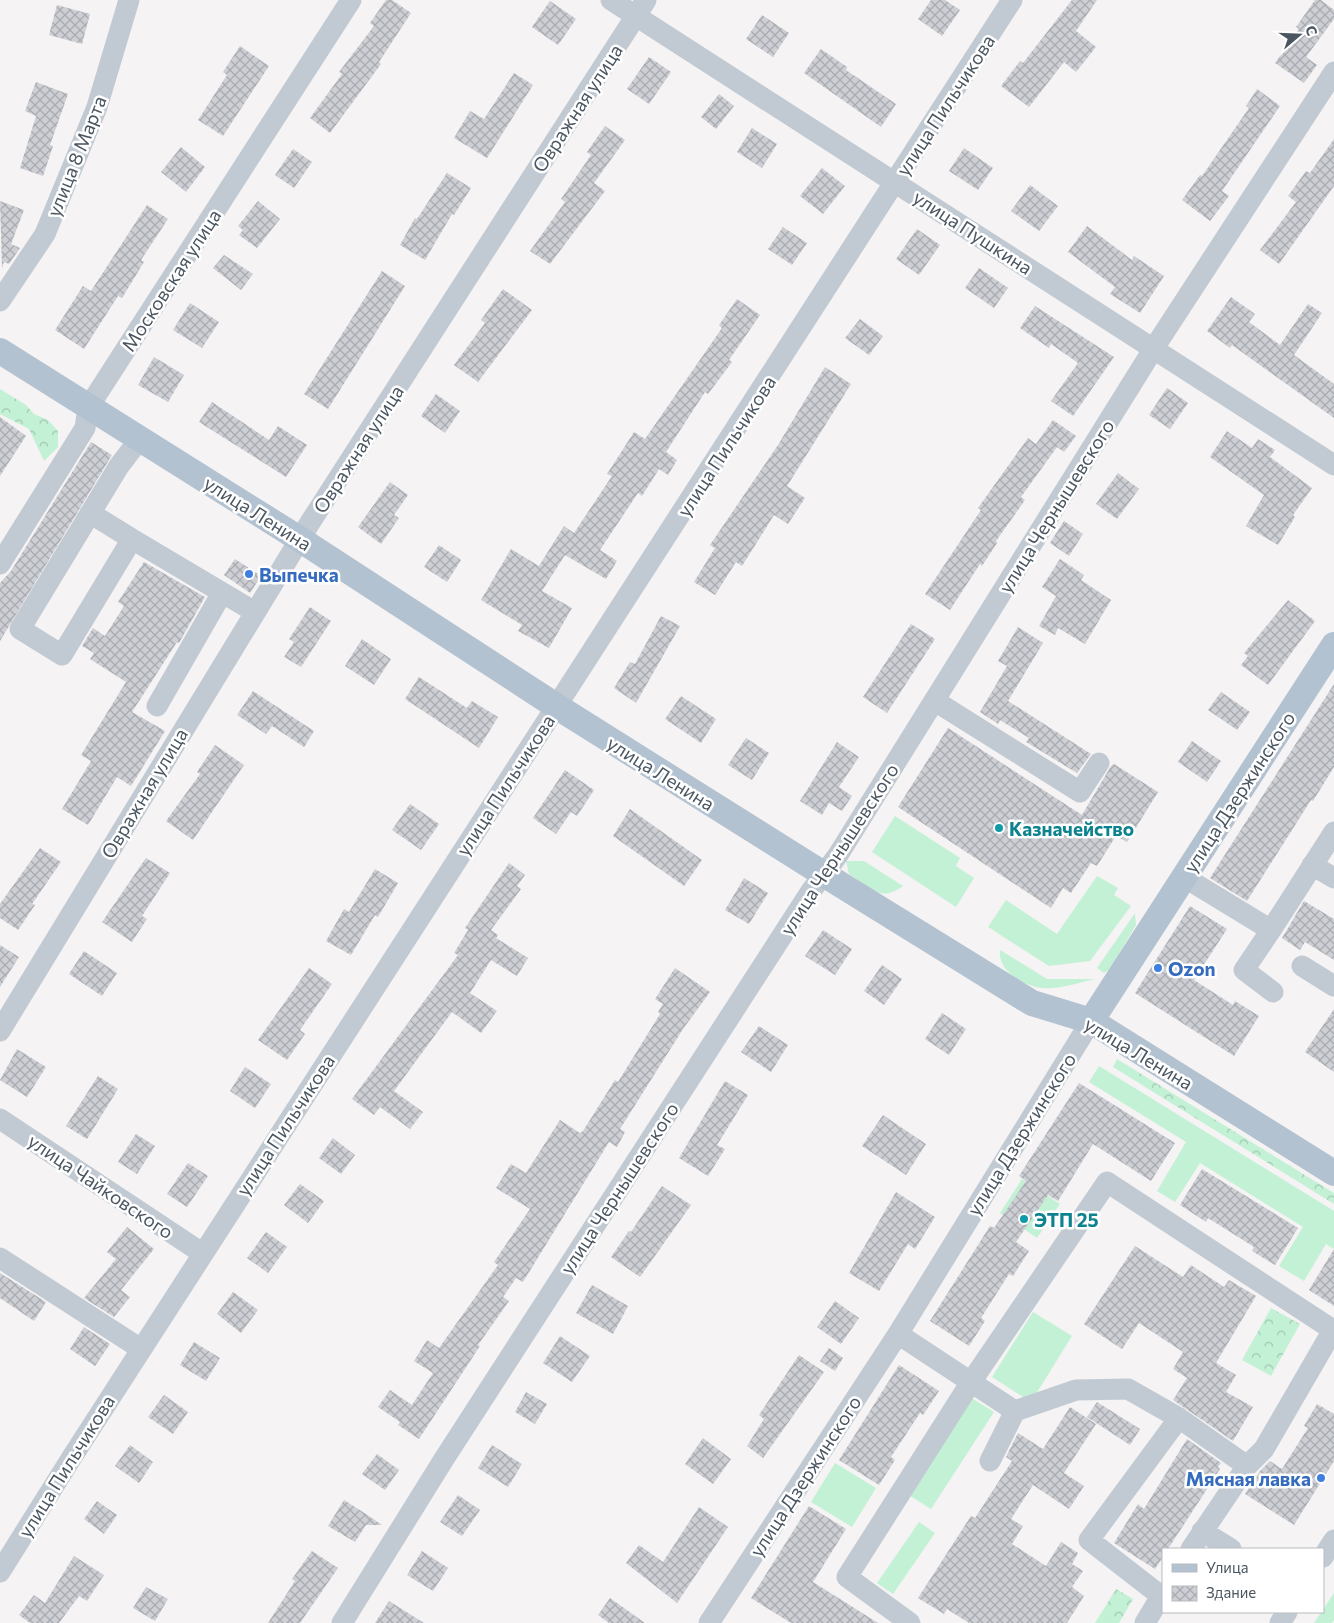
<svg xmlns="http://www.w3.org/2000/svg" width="1334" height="1623" font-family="Commissioner,sans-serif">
  <defs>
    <pattern id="forest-crowns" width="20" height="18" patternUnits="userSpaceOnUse" patternTransform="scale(1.25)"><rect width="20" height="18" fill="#c3f1d5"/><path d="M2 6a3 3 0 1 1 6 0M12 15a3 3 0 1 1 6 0" fill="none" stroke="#a0c6b0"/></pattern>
    <pattern id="building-cross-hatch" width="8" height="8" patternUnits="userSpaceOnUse" patternTransform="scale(1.25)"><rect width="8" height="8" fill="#cdcfd5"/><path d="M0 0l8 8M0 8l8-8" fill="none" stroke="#a8abb0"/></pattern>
  </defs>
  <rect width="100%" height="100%" fill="#f5f3f3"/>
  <path fill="#c3f1d5" d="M895 816 960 858 956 866 974 878 956 907 872 852Z
    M846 861H864L903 886C879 903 871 888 849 874Z
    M1097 876 1118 888 1114 895 1131 906 1090 961 1049 966 988 927 1006 900 1057 934Z
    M1135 913 1136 925 1110 969 1104 973 1097 968Z
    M1000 950 1047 979H1095C1081 982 1067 987 1053 988 1032 991 997 974 1000 950Z
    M1099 1066 1334 1211V1249L1326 1244 1304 1281 1279 1266 1303 1227 1200 1163 1175 1202 1157 1191 1186 1142 1089 1082Z
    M1022 1179 1060 1204 1037 1238 1000 1213Z
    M1033 1312 1072 1336 1031 1402 992 1377Z
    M970 1397 994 1412 931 1509 907 1494Z
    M835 1463 876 1488 852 1527 811 1502Z
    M919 1522 935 1533 893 1594 877 1583Z
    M1334 1593V1620L1332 1623H1314Z"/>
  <path fill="url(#forest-crowns)" d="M0 389 26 405 34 414 48 420 58 431V447L44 461 29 429 0 414Z
    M1117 1059 1334 1193V1204L1113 1067Z
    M1271 1308 1300 1324 1271 1376 1242 1360Z
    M1116 1589 1133 1599 1119 1623H1095Z"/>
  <path fill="url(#building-cross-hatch)" d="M386 0H392L411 13 379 62 381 64 330 133 310 118 342 74 339 72 374 26 370 23Z
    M931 0H945L960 10 942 36 918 19Z
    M1072 0H1097L1076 31 1096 47 1076 72 1064 62 1029 107 1001 86 1020 61 1023 63Z
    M1315 0H1321L1334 10V19L1306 57 1317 65 1304 83 1275 63 1299 29 1296 27Z
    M550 1 576 19 558 45 532 27Z
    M57 5 90 14 82 44 49 35Z
    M762 15 789 33 773 57 746 39Z
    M240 46 269 66 223 136 198 120 227 75 223 72Z
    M821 49 847 67 846 70 896 104 881 127 804 73Z
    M649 57 671 72 649 104 627 89Z
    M514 73 533 85 487 158 454 138 470 111 484 119Z
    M36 82 68 94 50 145 53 146 43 176 20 168 36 116 25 111Z
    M1257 89 1280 106 1222 191 1229 196 1210 221 1182 200 1200 175 1202 176 1249 108 1246 106Z
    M719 94 734 106 716 129 701 117Z
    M605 126 625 140 594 183 605 191 550 264 530 251 565 202 561 199 591 155 587 152Z
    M752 128 777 144 762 168 737 152Z
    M1334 139V186L1279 264 1260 250 1296 202 1288 196 1306 171 1310 173Z
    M181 147 205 167 186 192 161 172Z
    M964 148 993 168 978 190 949 171Z
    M293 149 312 162 294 188 275 175Z
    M822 168 845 186 823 214 800 196Z
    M447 173 471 188 454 215 452 214 425 260 400 245 415 218 417 219Z
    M1030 185 1058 206 1039 231 1011 211Z
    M0 201 24 210 11 244 20 248 9 264 4 262 2 268Z
    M258 201 280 219 257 248 239 235 243 230 238 226Z
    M147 205 168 219 141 260 144 262 122 298 118 296 84 349 55 330 83 286 91 291Z
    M1087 226 1132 260 1134 256 1164 276 1140 313 1110 294 1115 287 1068 252Z
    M783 227 807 243 792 265 768 249Z
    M917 229 940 245 919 275 896 259Z
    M224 255 253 274 241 290 213 268Z
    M979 268 1008 288 994 308 965 288Z
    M382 271 405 286 328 409 304 394Z
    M503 289 532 310 478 382 454 365 485 323 481 320Z
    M1231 297 1255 314 1249 322 1280 345 1308 304 1322 313 1294 355 1334 384V418L1232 345 1230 348 1207 331Z
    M737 299 760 315 729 360 732 362 708 394 705 392 666 452 677 460 668 475 659 469 642 496 638 493 600 550 617 561 606 579 565 555 542 591 572 608 549 648 518 631 522 625 481 600 511 549 539 566 564 526 574 533 612 476 607 474 634 432 645 439 722 328 719 325Z
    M190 303 219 322 202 348 173 330Z
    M1035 306 1114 357 1073 416 1051 401 1078 363 1051 344 1049 348 1020 328Z
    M860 319 883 336 869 355 845 338Z
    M154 357 184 375 168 402 138 385Z
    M825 367 851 384 787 486 805 498 788 524 774 515 742 566 736 562 715 595 694 582 715 548 710 545 778 445Z
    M1167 388 1188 403 1170 429 1149 415Z
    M436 394 460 411 445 433 421 416Z
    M212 402 269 440 278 426 307 445 286 477 199 422Z
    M0 417 26 436 0 476Z
    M1053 420 1076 436 1064 452 1057 447 1021 497 1025 500 996 541 997 543 982 566 980 564 950 610 925 594 981 510 978 508 1028 438 1036 444Z
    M1227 431 1252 448 1258 439 1275 450 1270 457 1312 488 1293 515 1295 517 1278 545 1246 526 1264 495 1210 457Z
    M91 442 112 455 0 641V583L11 571Z
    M1118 473 1139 489 1117 519 1096 504Z
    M390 482 408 495 394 515 399 518 381 544 358 527Z
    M1064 521 1083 534 1069 556 1050 543Z
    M439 545 461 560 447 582 424 567Z
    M235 559 261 576 250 593 224 575Z
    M1060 559 1084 575 1081 580 1111 600 1085 644 1058 628 1055 635 1039 626 1056 596 1042 587Z
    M144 562 205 597 179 643 177 642 132 712 165 731 131 786 117 777 88 825 62 809 91 761 81 755 126 682 90 659 94 653 82 646 93 628 105 636 124 606 118 602Z
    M1288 600 1315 621 1268 685 1241 665 1248 656 1244 653Z
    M310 607 331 621 301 667 284 657 294 642 289 639Z
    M661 616 680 626 636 703 614 688 630 662 635 664Z
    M911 624 935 639 887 713 863 697Z
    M1018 627 1043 643 1008 701 1091 754 1077 773 1026 742 1029 738 1000 720 998 724 980 712 1007 666 998 661Z
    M362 639 391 659 374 685 345 666Z
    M419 677 467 708 472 701 498 717 479 748 405 699Z
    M1334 684V767L1313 801 1311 800 1247 901 1210 878Z
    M253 691 314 731 304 747 272 726 266 734 237 715Z
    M1221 692 1250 712 1237 730 1208 710Z
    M681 696 716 719 701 743 665 719Z
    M948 728 1082 815 1111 766 1114 764 1158 792 1127 842 1116 836 1097 866 1091 863 1071 893 1063 888 1051 908 898 807Z
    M746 738 769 753 752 780 728 765Z
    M1192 741 1221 761 1207 782 1178 762Z
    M837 742 859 757 839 787 852 796 842 811 829 803 822 815 800 801Z
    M215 745 244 765 193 840 166 821 200 774 197 772Z
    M565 770 594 790 577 816 571 812 556 834 533 818Z
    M410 804 439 824 421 850 392 830Z
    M630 809 702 860 684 886 613 836Z
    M40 848 61 862 32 904 35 905 18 930 0 918V904Z
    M146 858 170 873 142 916 147 919 132 942 102 922Z
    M509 863 525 875 517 886 521 889 491 930 498 935 496 938 528 958 517 976 491 960 470 993 497 1011 481 1033 452 1012 394 1091 423 1112 410 1129 380 1107 374 1115 352 1099 458 955 454 953 468 930 465 928Z
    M375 869 398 883 378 917 375 915 351 955 326 941 344 909 349 912Z
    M744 878 768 893 749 924 725 910Z
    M1304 901 1334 919V960L1305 942 1300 950 1282 938Z
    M1190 906 1227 929 1194 980 1233 1005 1235 1001 1259 1016 1234 1056 1135 993Z
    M823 930 852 949 835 975 805 956Z
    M0 945 19 957 0 987Z
    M84 951 117 973 102 996 69 974Z
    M882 965 902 979 884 1005 864 991Z
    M309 968 332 984 300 1030 305 1034 287 1060 258 1040Z
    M675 968 710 992 683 1029 620 1129 625 1132 617 1147 609 1142 523 1282 516 1278 503 1297 509 1301 478 1345 480 1346 419 1439 398 1425 400 1422 378 1407 390 1390 412 1405 433 1373 414 1361 427 1340 439 1348 498 1265 494 1262 530 1209 496 1188 511 1164 526 1173 560 1120 580 1133 583 1131 615 1080 618 1082 660 1014 658 1012 663 1004 655 999Z
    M1334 1009V1072L1305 1052Z
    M942 1013 966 1029 949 1055 925 1039Z
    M759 1026 788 1045 771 1072 741 1052Z
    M17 1049 46 1067 27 1097 0 1080Z
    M245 1067 271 1084 255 1108 230 1091Z
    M98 1076 118 1089 87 1139 66 1126Z
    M725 1081 748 1095 717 1145 725 1149 708 1176 679 1158Z
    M1079 1083 1175 1143 1151 1181 1093 1144 1058 1201 1048 1195 1016 1242 1029 1251 1013 1276 1009 1274 981 1318 985 1321 969 1346 930 1321 990 1226 994 1228 1026 1181 1019 1176Z
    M883 1115 926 1144 906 1175 862 1146Z
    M136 1134 155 1146 137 1174 118 1162Z
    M333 1138 355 1155 341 1174 319 1158Z
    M188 1163 208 1176 187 1207 167 1194Z
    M1202 1169 1298 1228 1275 1265 1252 1251 1254 1247 1208 1218 1206 1222 1180 1205Z
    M300 1184 324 1201 308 1223 284 1205Z
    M662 1186 691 1205 640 1277 611 1257 629 1231 631 1232Z
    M896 1192 935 1217 915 1249 908 1244 879 1291 849 1273Z
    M127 1227 154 1249 121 1290 130 1297 114 1317 84 1298 116 1259 107 1252Z
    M266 1232 287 1247 268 1273 247 1258Z
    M1135 1246 1183 1277 1191 1265 1224 1287 1229 1280 1256 1296 1216 1363 1236 1375 1226 1392 1253 1407 1233 1441 1173 1400 1187 1378 1173 1369 1183 1352 1139 1323 1122 1349 1084 1324Z
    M1334 1249V1306L1309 1290Z
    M0 1273 46 1302 34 1321 0 1298Z
    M592 1285 628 1306 613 1334 576 1313Z
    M233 1292 258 1310 241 1333 217 1314Z
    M835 1301 859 1318 841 1344 817 1327Z
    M84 1327 110 1344 95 1366 70 1349Z
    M560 1336 590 1356 572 1382 543 1363Z
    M194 1342 220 1358 206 1381 180 1365Z
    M829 1348 843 1358 835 1371 820 1361Z
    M799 1355 824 1372 763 1458 747 1446 764 1419 759 1415Z
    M899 1365 939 1391 923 1415 920 1413 891 1457 895 1460 879 1485 839 1460Z
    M526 1392 547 1404 535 1424 515 1412Z
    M164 1395 188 1412 173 1434 148 1417Z
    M1097 1402 1140 1429 1130 1445 1087 1417Z
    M1317 1404 1334 1414V1461L1294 1525 1245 1494 1260 1471 1270 1461 1282 1469 1308 1428 1304 1426Z
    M1070 1407 1096 1424 1064 1473 1084 1486 1069 1509 1033 1485 1011 1519 1023 1526 1012 1544 1046 1566 1061 1542 1078 1553 1072 1564 1083 1571 1072 1587 1084 1596 1067 1623H969L947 1609 944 1614 918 1598 971 1516 975 1518 1012 1461 1006 1457 1018 1433 1043 1449Z
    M703 1438 731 1459 713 1484 685 1464Z
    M1187 1439 1221 1463 1218 1467 1220 1469 1168 1549H1163V1557L1155 1569 1114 1543 1138 1504 1144 1509Z
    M130 1445 153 1462 139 1483 115 1466Z
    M492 1445 522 1464 508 1487 478 1468Z
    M377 1454 399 1470 385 1490 362 1474Z
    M458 1495 480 1510 462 1536 440 1522Z
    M344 1500 366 1514 382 1525H366L355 1542 328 1526Z
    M97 1501 117 1515 104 1534 84 1519Z
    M809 1506 846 1529 813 1582 878 1623H791L751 1598Z
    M699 1507 728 1527 677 1603 626 1563 639 1545 663 1562Z
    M312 1551 338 1568 300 1623H268L295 1581 292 1579Z
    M422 1551 448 1568 433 1591 407 1575Z
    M74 1556 104 1575 87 1601 79 1596 59 1623H30L19 1615 34 1595 45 1603Z
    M146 1587 168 1599 155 1621 133 1608Z
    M610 1598 645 1623H609L598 1615Z
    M389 1601 424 1623H375Z"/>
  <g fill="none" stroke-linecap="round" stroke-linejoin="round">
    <path stroke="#c1cad2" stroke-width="21" d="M611 0 1334 465
      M0 301 45 234 97 107 129 0
      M139 440 119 466 20 629 62 655 132 539 255 612
      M90 513 132 539
      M0 564 85 428 88 408 351 0
      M935 701 1080 792 1099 763
      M157 706 222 593
      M1312 865 1334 878
      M1184 877 1271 930 1244 970 1273 992
      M1271 930 1334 832
      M1302 966 1334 986
      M0 1031 311 521 646 0
      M0 1119 202 1253
      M0 1258 141 1349
      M898 1334 1015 1411 1076 1390 1128 1389 1179 1418 1247 1466
      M990 1461 1015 1411
      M1202 1531 1231 1549
      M1323 1557 1334 1540
      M0 1572 72 1457 1012 0
      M1161 1596 1089 1540 1179 1418
      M342 1623 444 1459 811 891 838 855 1154 348 1334 72
      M709 1623 898 1334 1091 1021
      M910 1623 847 1577 971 1382 1107 1182 1333 1330 1264 1449 1247 1466 1191 1549
      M1145 1623 1163 1593
      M1280 1623 1287 1612"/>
    <path stroke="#b3c2d1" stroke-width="26" d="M0 351 301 540 556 706 825 875 1032 1003 1091 1021 1334 1173
      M1091 1021 1334 645"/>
  </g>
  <g fill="#3f7fe0" stroke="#fff" stroke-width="2">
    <circle cx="249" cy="574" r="5"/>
    <circle cx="1158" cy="968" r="5"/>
    <circle cx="1321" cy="1478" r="5"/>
  </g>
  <g fill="#0f9aa8" stroke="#fff" stroke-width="2">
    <circle cx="999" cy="828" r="5"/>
    <circle cx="1024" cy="1219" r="5"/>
  </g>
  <g text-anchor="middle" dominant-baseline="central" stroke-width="5" stroke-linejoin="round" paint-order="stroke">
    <g font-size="19" fill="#4a5661" stroke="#fff">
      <text transform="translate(945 105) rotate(-57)">улица Пильчикова</text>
      <text transform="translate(577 108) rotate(-57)">Овражная улица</text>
      <text transform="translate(76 156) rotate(-68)">улица 8 Марта</text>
      <text transform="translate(973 232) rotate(33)">улица Пушкина</text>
      <text transform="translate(171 280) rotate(-57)">Московская улица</text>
      <text transform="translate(726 446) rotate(-57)">улица Пильчикова</text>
      <text transform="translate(358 449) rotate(-57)">Овражная улица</text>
      <text transform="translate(1056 506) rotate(-58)">улица Чернышевского</text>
      <text transform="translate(258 513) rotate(32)">улица Ленина</text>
      <text transform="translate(661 773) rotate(32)">улица Ленина</text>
      <text transform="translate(505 785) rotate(-57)">улица Пильчикова</text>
      <text transform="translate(1239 792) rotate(-57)">улица Дзержинского</text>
      <text transform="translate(144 793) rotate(-59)">Овражная улица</text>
      <text transform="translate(839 849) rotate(-57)">улица Чернышевского</text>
      <text transform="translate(1139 1053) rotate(31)">улица Ленина</text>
      <text transform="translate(285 1125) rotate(-57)">улица Пильчикова</text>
      <text transform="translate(1021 1134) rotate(-58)">улица Дзержинского</text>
      <text transform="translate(101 1186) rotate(34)">улица Чайковского</text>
      <text transform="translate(619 1188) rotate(-57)">улица Чернышевского</text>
      <text transform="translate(66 1466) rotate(-58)">улица Пильчикова</text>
      <text transform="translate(805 1476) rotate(-57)">улица Дзержинского</text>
    </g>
    <g font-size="19" font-weight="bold" fill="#366cbe" stroke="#fff" text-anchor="start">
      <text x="259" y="574">Выпечка</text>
      <text x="1168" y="968">Ozon</text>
      <text x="1311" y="1478" text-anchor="end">Мясная лавка</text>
    </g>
    <g font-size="19" font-weight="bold" fill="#0d838f" stroke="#fff" text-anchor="start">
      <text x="1009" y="828">Казначейство</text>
      <text x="1034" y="1219">ЭТП 25</text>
    </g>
  </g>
  <rect x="1162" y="1548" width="162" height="65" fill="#ffffff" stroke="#b7bbc0"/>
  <rect x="1172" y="1564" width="25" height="8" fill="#b3c2d1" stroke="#b7bbc0"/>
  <text x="1206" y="1573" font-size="15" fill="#4a5661">Улица</text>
  <rect x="1172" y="1586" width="25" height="15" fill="url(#building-cross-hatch)" stroke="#b7bbc0"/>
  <text x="1206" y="1598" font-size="15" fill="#4a5661">Здание</text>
  <g transform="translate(1299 35) rotate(71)" stroke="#ffffff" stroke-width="4" paint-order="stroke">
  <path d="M0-4L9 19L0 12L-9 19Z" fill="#4a5661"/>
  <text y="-8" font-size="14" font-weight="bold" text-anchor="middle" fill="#4a5661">С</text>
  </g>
</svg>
